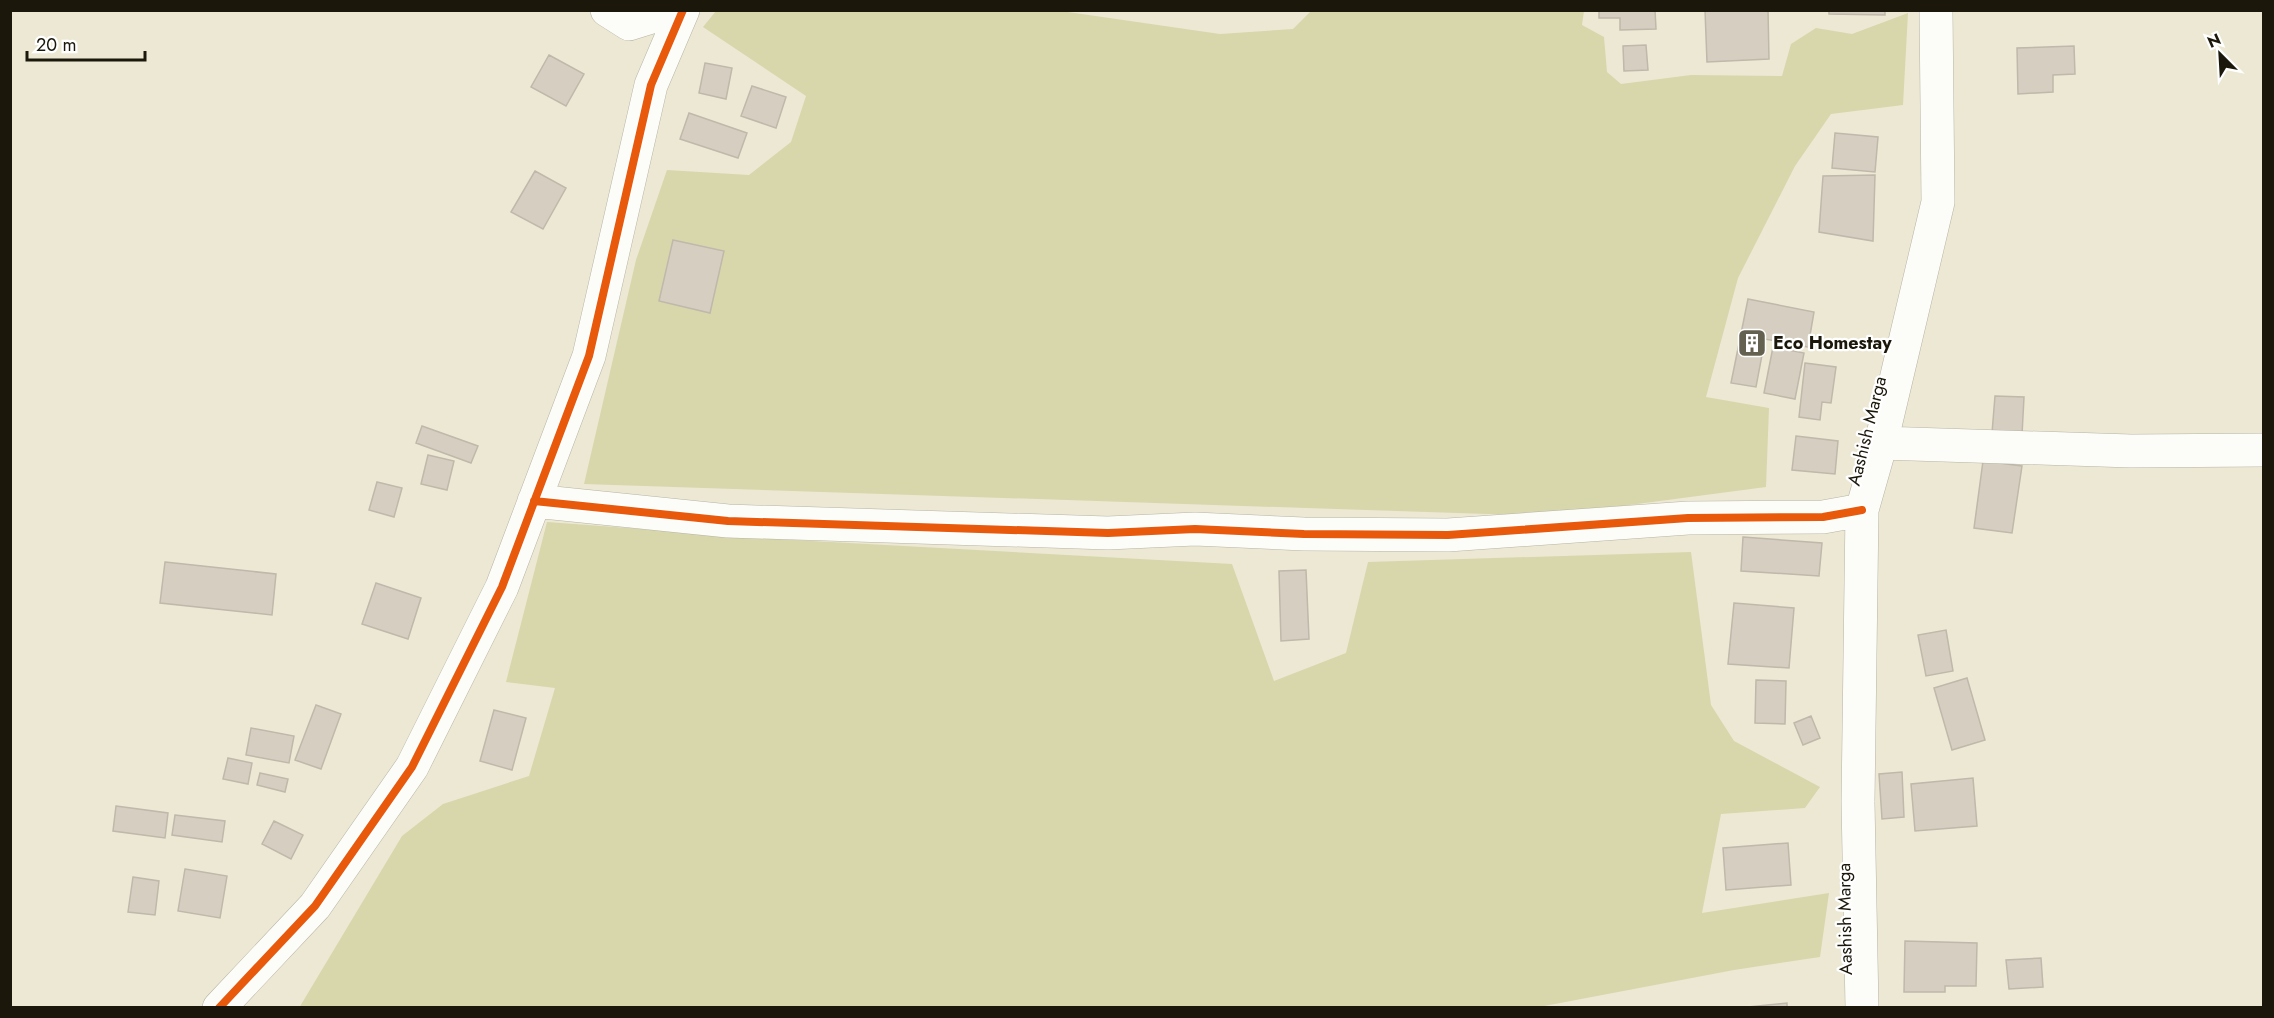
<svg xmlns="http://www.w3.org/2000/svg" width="2274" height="1018" font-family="Jost,sans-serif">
  <rect width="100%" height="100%" fill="#ece8d4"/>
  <path fill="#d7d7ab" d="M1054 10 1220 34 1293 29 1311 11H1584L1582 25 1604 37 1607 72 1621 84 1691 75 1782 76 1791 44 1816 28 1852 34 1908 13 1903 105 1831 114 1795 166 1738 278 1706 397 1769 408 1766 487 1546 516 584 484 636 260 667 170 749 175 791 142 806 96 703 27 716 11Z
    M547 522 776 539 1232 564 1274 681 1346 653 1368 562 1691 552 1711 705 1734 741 1820 787 1805 808 1721 814 1702 913 1829 893 1820 957 1734 970 1539 1007 299 1008 402 836 443 804 529 776 555 688 506 682Z"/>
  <path fill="#d6cfc1" stroke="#bfb8ab" stroke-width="1.5" d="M1599 10H1655L1656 29 1620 30V18H1599Z
    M1705 10H1768L1769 59 1707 62Z
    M1829 10H1885V15L1829 14Z
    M1646 45 1648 70 1624 71 1623 46Z
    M2074 46 2075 74 2053 75V92L2018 94 2017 48Z
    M549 55 584 74 566 106 531 87Z
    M705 63 732 68 726 99 699 93Z
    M752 86 786 97 776 128 741 116Z
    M689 113 747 133 738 158 680 139Z
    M1835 133 1878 137 1875 172 1832 168Z
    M535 171 566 188 543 229 511 212Z
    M1875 175 1873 241 1819 232 1823 176Z
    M673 240 724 251 710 313 659 301Z
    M1748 299 1814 312 1808 347 1765 339 1756 387 1731 383Z
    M1773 347 1804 353 1795 399 1764 393Z
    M1805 363 1836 367 1831 403 1822 402 1820 420 1799 417Z
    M1995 396 2024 397 2022 435 1992 433Z
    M422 426 478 446 471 463 416 443Z
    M1796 436 1838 441 1835 474 1792 470Z
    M428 455 454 461 447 490 421 484Z
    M1983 461 2022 466 2012 533 1974 528Z
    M377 482 402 488 394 517 369 510Z
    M1743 537 1822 543 1819 576 1741 571Z
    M165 562 276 574 272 615 160 603Z
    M1306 570 1309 639 1281 641 1279 571Z
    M376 583 421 598 408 639 362 624Z
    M1734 603 1794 608 1789 668 1728 664Z
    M1946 630 1953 671 1926 676 1918 635Z
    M1967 678 1985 740 1952 750 1934 688Z
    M1756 680 1786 681 1785 724 1755 723Z
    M316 705 341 714 321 769 295 760Z
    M494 710 526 718 512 770 480 761Z
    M1811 716 1820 738 1803 745 1794 723Z
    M251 728 294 736 289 763 246 755Z
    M228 758 252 763 248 784 223 779Z
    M1902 772 1904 817 1882 819 1879 774Z
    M260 773 288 779 285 792 257 785Z
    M1973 778 1977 826 1915 831 1911 784Z
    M116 806 168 813 165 838 113 831Z
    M175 815 225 821 222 842 172 835Z
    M274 821 303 835 291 859 262 844Z
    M1788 843 1791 885 1726 890 1723 848Z
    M185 869 227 876 220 918 178 911Z
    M133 877 159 881 155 915 128 912Z
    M1905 941 1977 943 1976 986H1945V992H1904Z
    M2041 958 2043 987 2009 989 2006 960Z
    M1787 1003V1008H1738Z"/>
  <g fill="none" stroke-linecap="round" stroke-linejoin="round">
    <g stroke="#b7b4a4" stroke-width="34">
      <path id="minor" d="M607 10 629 24 674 10
        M1881 443 2131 451 2264 450
        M534 501 728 521 1108 533 1195 529 1304 534 1448 535 1688 518 1823 517 1862 510
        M219 1008 315 906 412 767 502 587 589 356 651 85 683 10
        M1862 1008 1858 802 1862 510 1881 443 1938 202 1936 10"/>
    </g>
    <use href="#minor" stroke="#fcfcf9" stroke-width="33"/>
    <g stroke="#fff" stroke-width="11">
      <path id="cycleway" d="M534 501 728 521 1108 533 1195 529 1304 534 1448 535 1688 518 1823 517 1862 510
        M219 1008 315 906 412 767 502 587 589 356 651 85 683 10"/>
    </g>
    <use href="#cycleway" stroke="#e8590c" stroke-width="8"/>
  </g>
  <defs>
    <g id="building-square" transform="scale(1.5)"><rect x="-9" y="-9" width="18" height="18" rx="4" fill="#646151" stroke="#fff"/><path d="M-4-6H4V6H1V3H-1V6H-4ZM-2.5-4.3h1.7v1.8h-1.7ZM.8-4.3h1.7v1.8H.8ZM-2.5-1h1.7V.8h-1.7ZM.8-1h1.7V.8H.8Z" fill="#fff"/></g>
  </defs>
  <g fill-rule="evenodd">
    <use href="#building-square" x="1752" y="343"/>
  </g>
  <g text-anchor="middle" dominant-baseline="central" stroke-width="4.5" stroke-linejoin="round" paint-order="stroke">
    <g font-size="18" font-weight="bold" fill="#1b180b" stroke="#fff" text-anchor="start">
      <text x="1773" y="343">Eco Homestay</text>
    </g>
    <g font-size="18" fill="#1b180b" stroke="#fff">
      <text transform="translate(1867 431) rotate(-76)">Aashish Marga</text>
      <text transform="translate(1845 919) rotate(-91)">Aashish Marga</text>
    </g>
  </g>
  <rect width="2274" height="1018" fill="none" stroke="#1b180b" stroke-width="24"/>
  <g transform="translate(2220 54) rotate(336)" stroke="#ffffff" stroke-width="4.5" paint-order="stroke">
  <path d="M0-4.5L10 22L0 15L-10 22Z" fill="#1b180b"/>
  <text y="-9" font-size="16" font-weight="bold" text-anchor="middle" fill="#1b180b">N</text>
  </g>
  <path d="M27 51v9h118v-9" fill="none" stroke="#1b180b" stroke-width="3"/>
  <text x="36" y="51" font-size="18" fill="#1b180b" stroke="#ffffff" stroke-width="4.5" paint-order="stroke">20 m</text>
</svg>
